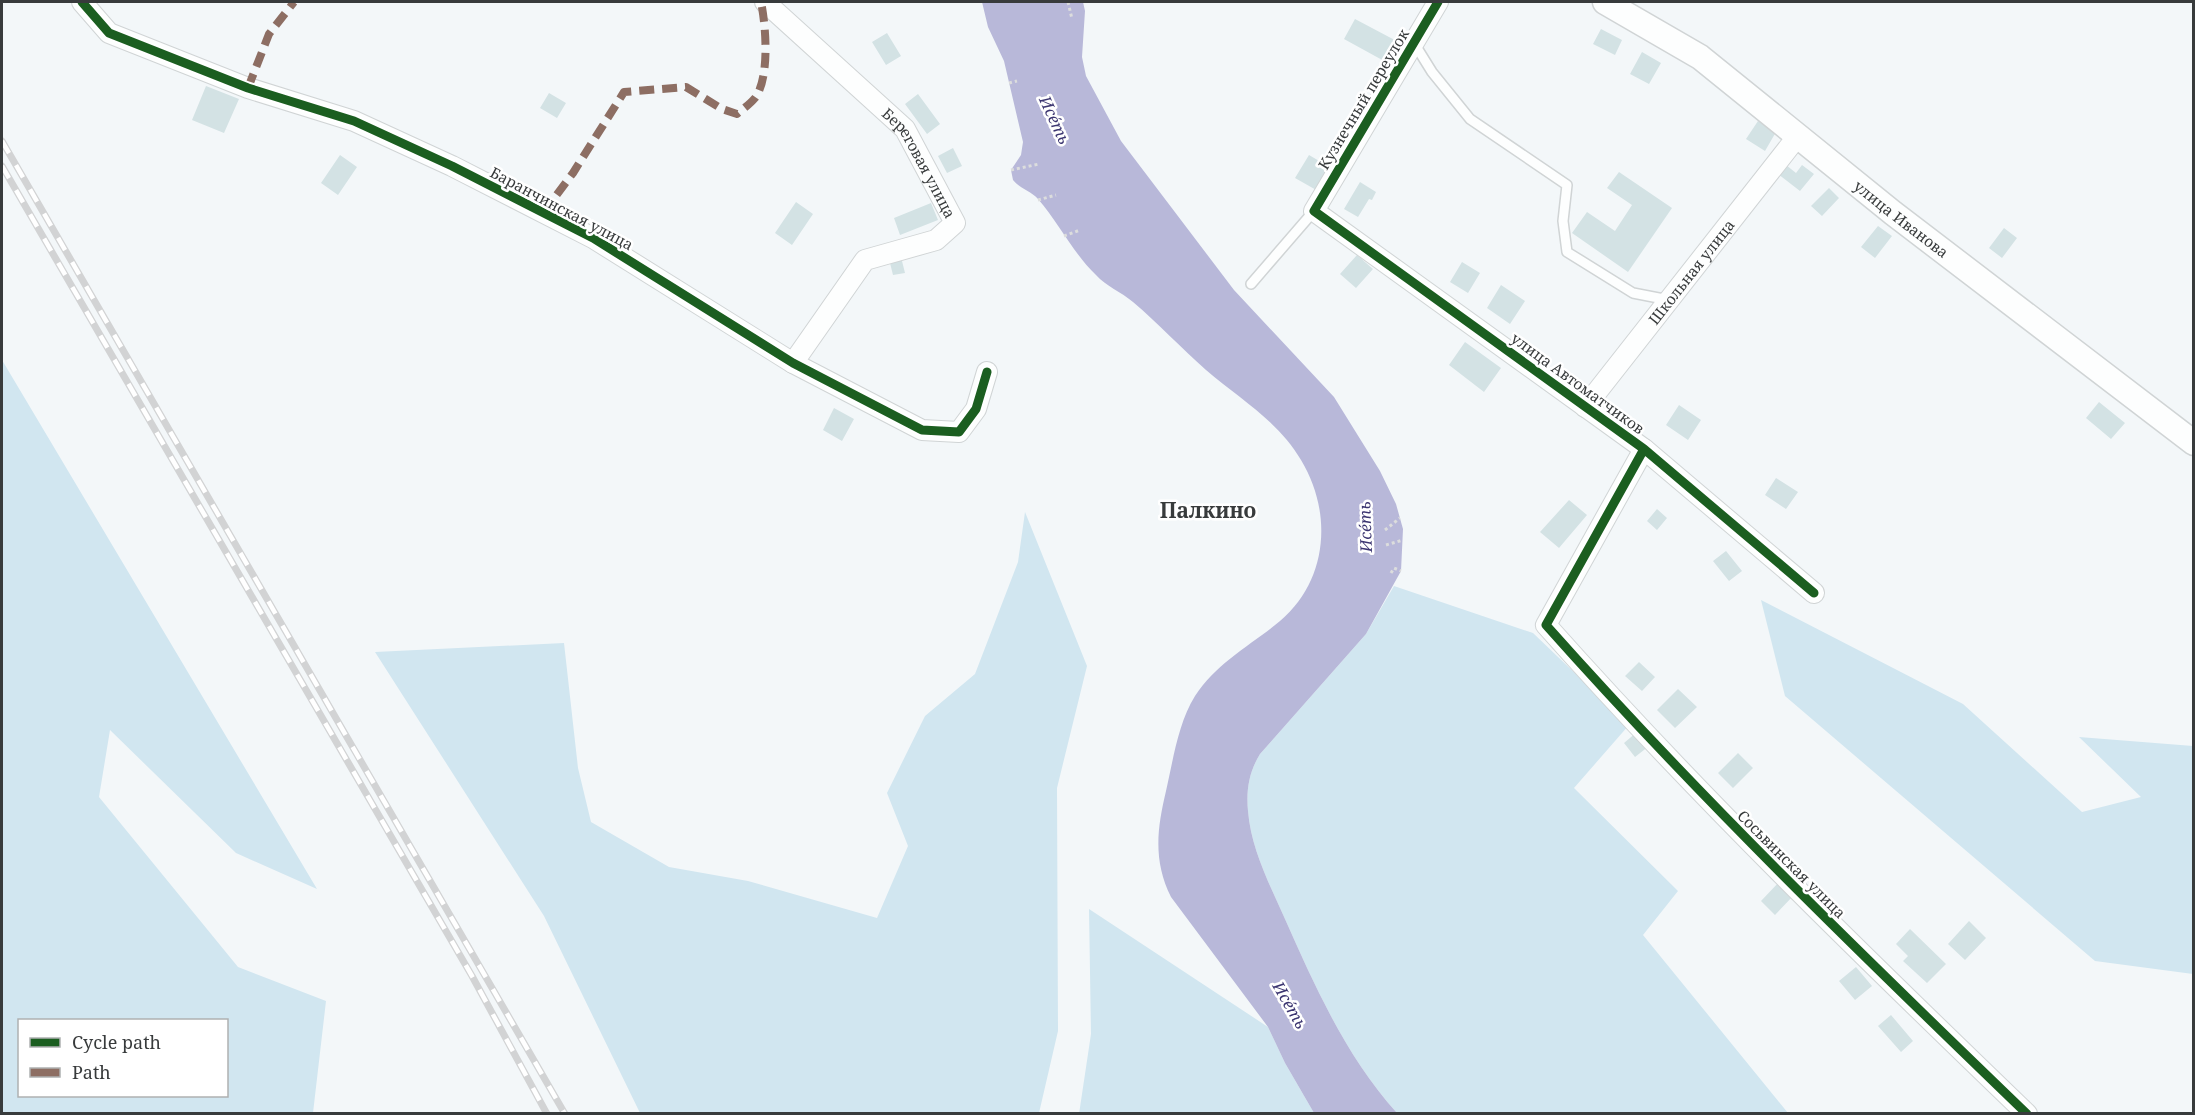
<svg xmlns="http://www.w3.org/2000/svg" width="2195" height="1115" font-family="'Noto Serif',serif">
  <rect width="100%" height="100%" fill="#f3f7f9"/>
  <path fill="#d1e6f0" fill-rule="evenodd" d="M2 360 317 889 236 853 110 730 99 797 238 967 326 1001 313 1113H2ZM20 1020H226V1096H20Z
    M1025 512 1087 666 1057 788 1058 1031 1039 1113H640L544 916 375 652 564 643 578 768 591 822 669 867 748 881 877 918 908 846 887 793 925 716 975 674 1018 562Z
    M1394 586 1533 633 1629 725 1574 788 1678 891 1643 935 1788 1113H1397C1347 1058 1315 987 1285 919 1270 885 1251 849 1248 811 1246 790 1249 772 1260 754L1366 634Z
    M1761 600 1963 704 2082 812 2141 797 2079 737 2193 746V974L2095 961 1785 696Z
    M1089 909 1268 1027 1285 1063 1314 1113 1079 1114 1091 1034Z"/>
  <path fill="#b8b8d9" d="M982 2H1083L1085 11 1082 57 1086 76 1121 141 1234 290 1334 397 1380 471 1396 504 1403 529 1401 571 1366 634 1260 754C1249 772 1246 790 1248 811 1251 849 1270 885 1285 919 1315 987 1347 1058 1397 1113H1314L1285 1063 1268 1027 1171 897C1153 861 1157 829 1166 791 1173 761 1178 723 1195 696 1216 663 1251 645 1280 621 1328 580 1333 513 1301 460 1278 421 1240 399 1206 370 1181 348 1158 323 1133 302 1121 292 1106 286 1096 275 1073 253 1059 223 1038 199 1031 191 1019 188 1013 180L1011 170 1021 155 1023 142 1004 61 988 27Z"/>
  <path fill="#d3e2e4" d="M1355 19 1406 46 1395 67 1344 39Z
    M1601 29 1622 40 1615 55 1593 44Z
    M887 33 901 56 886 65 872 42Z
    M1642 52 1661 63 1649 84 1630 74Z
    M206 86 239 99 224 133 192 120Z
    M549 93 566 103 557 118 540 108Z
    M918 94 940 124 927 134 905 104Z
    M1758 121 1776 132 1765 151 1746 139Z
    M953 148 962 166 947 173 938 156Z
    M340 155 357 167 338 195 321 183Z
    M1309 155 1331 168 1318 191 1295 178Z
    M1786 165 1796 173 1802 165 1814 174 1800 191 1778 174Z
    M1619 172 1672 208 1628 272 1572 233 1587 212 1615 231 1632 205 1607 188Z
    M1360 182 1376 192 1372 200 1369 199 1358 217 1344 209Z
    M1829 188 1839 198 1822 216 1811 206Z
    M796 202 813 214 792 245 775 233Z
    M931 203 938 220 900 235 894 218Z
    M1878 226 1892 236 1875 258 1861 247Z
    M2004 228 2017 238 2002 258 1989 248Z
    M1357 255 1373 269 1356 288 1340 274Z
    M901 257 905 273 893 275 889 259Z
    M1462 262 1480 273 1468 293 1450 282Z
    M1501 285 1525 301 1510 324 1487 308Z
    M1465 342 1501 368 1484 392 1449 365Z
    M2099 402 2125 423 2111 439 2086 418Z
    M1679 405 1701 420 1688 440 1666 425Z
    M834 408 854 419 842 441 823 430Z
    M1776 478 1798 492 1786 509 1765 495Z
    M1569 500 1587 515 1559 548 1540 532Z
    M1657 509 1667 518 1657 530 1647 521Z
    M1726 551 1742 571 1729 581 1713 561Z
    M1639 662 1655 677 1642 691 1625 676Z
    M1678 689 1697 707 1675 728 1657 710Z
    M1637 732 1649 746 1635 757 1624 743Z
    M1738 753 1753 768 1733 788 1718 773Z
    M1780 881 1794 895 1775 915 1761 901Z
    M1969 921 1986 938 1965 960 1948 944Z
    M1910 929 1946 964 1927 983 1903 961 1908 956 1896 944Z
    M1856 967 1872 986 1855 1000 1839 981Z
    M1891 1015 1913 1041 1901 1052 1878 1026Z"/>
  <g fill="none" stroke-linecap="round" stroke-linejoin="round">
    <g stroke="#d0d4d5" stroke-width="12">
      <path id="service" d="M1414 43 1432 72 1470 119 1567 185 1563 221 1567 252 1633 293 1669 300
        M1251 284 1314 211"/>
    </g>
    <g stroke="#d0d4d5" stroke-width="22">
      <g id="minor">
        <path d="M82 2 109 33 248 88 354 121 452 166 593 238 793 363 922 430 959 432 976 409 987 372"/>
        <path id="s1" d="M765 2 905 129 955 223 936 240 865 260 793 363"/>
        <path d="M1438 2 1314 211 1644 449 1814 593"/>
        <path id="s2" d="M1585 407 1797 137"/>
        <path d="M1644 449 1546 625C1698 796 1862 955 2027 1114"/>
      </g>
    </g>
    <g stroke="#d0d4d5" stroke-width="27">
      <g id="tertiary">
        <path id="s3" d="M1605 2 1700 57 1893 213 2194 443"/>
      </g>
    </g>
    <path stroke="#dcdddd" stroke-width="3" stroke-dasharray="3 3" stroke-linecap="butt" d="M1068 2 1072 19
      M1009 83 1017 81
      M1011 170 1039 164
      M1038 200 1056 195
      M1064 236 1080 230
      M1385 530 1400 518
      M1386 545 1403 540
      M1391 573 1394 568 1401 571"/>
    <use href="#service" stroke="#fdfefe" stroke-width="9"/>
    <use href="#minor" stroke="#fdfefe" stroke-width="20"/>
    <use href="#tertiary" stroke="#fdfefe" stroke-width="24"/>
    <g stroke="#d2d3d4" stroke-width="7">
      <path id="rail" d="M2 141 565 1114
        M2 166 472 976 547 1114"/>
    </g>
    <use href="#rail" stroke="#fff" stroke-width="4.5" stroke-dasharray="14" stroke-linecap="butt"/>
    <path stroke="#8d6e63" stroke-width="8" stroke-dasharray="15 8" stroke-linecap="butt" d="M248 88 269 34 294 2
      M543 213 573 173 624 92 686 87 722 109 737 114C743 109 750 104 755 98 770 78 766 26 761 2"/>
    <g stroke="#fff" stroke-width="13">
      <path id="cycleway" d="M82 2 109 33 248 88 354 121 452 166 593 238 793 363 922 430 959 432 976 409 987 372
        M1438 2 1314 211 1644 449 1814 593
        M1644 449 1546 625C1698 796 1862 955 2027 1114"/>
    </g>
    <use href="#cycleway" stroke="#1b5e20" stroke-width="9"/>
  </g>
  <g text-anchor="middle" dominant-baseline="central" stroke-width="5" stroke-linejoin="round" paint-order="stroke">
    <g font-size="15" fill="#383b3c" stroke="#fff">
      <text transform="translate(1363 99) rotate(-59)">Кузнечный переулок</text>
      <text stroke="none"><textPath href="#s1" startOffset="225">Береговая улица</textPath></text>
      <text transform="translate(562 208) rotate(28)">Баранчинская улица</text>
      <text stroke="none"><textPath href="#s3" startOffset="368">улица Иванова</textPath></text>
      <text stroke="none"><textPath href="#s2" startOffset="172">Школьная улица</textPath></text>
      <text transform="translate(1578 383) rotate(36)">улица Автоматчиков</text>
      <text transform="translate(1792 864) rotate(45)">Сосьвинская улица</text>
    </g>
    <g font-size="16" font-style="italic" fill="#3c3671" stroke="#fff">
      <text transform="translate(1055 120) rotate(65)">Исе́ть</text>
      <text transform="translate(1365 527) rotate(-92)">Исе́ть</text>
      <text transform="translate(1290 1005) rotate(60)">Исе́ть</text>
    </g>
    <g font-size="21" font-weight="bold" fill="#383b3c" stroke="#fff">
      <text x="1208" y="510">Палкино</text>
    </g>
  </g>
  <rect width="2195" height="1115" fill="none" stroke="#383b3c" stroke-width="6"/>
  <rect x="18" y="1019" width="210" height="78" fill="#ffffff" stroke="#afb1b1" stroke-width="1.5"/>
  <rect x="30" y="1038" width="30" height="9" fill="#1b5e20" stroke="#afb1b1" stroke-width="1.5"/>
  <text x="72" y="1049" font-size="18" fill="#383b3c">Cycle path</text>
  <rect x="30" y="1068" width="30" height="9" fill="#8d6e63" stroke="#afb1b1" stroke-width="1.5"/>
  <text x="72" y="1079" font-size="18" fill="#383b3c">Path</text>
</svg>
